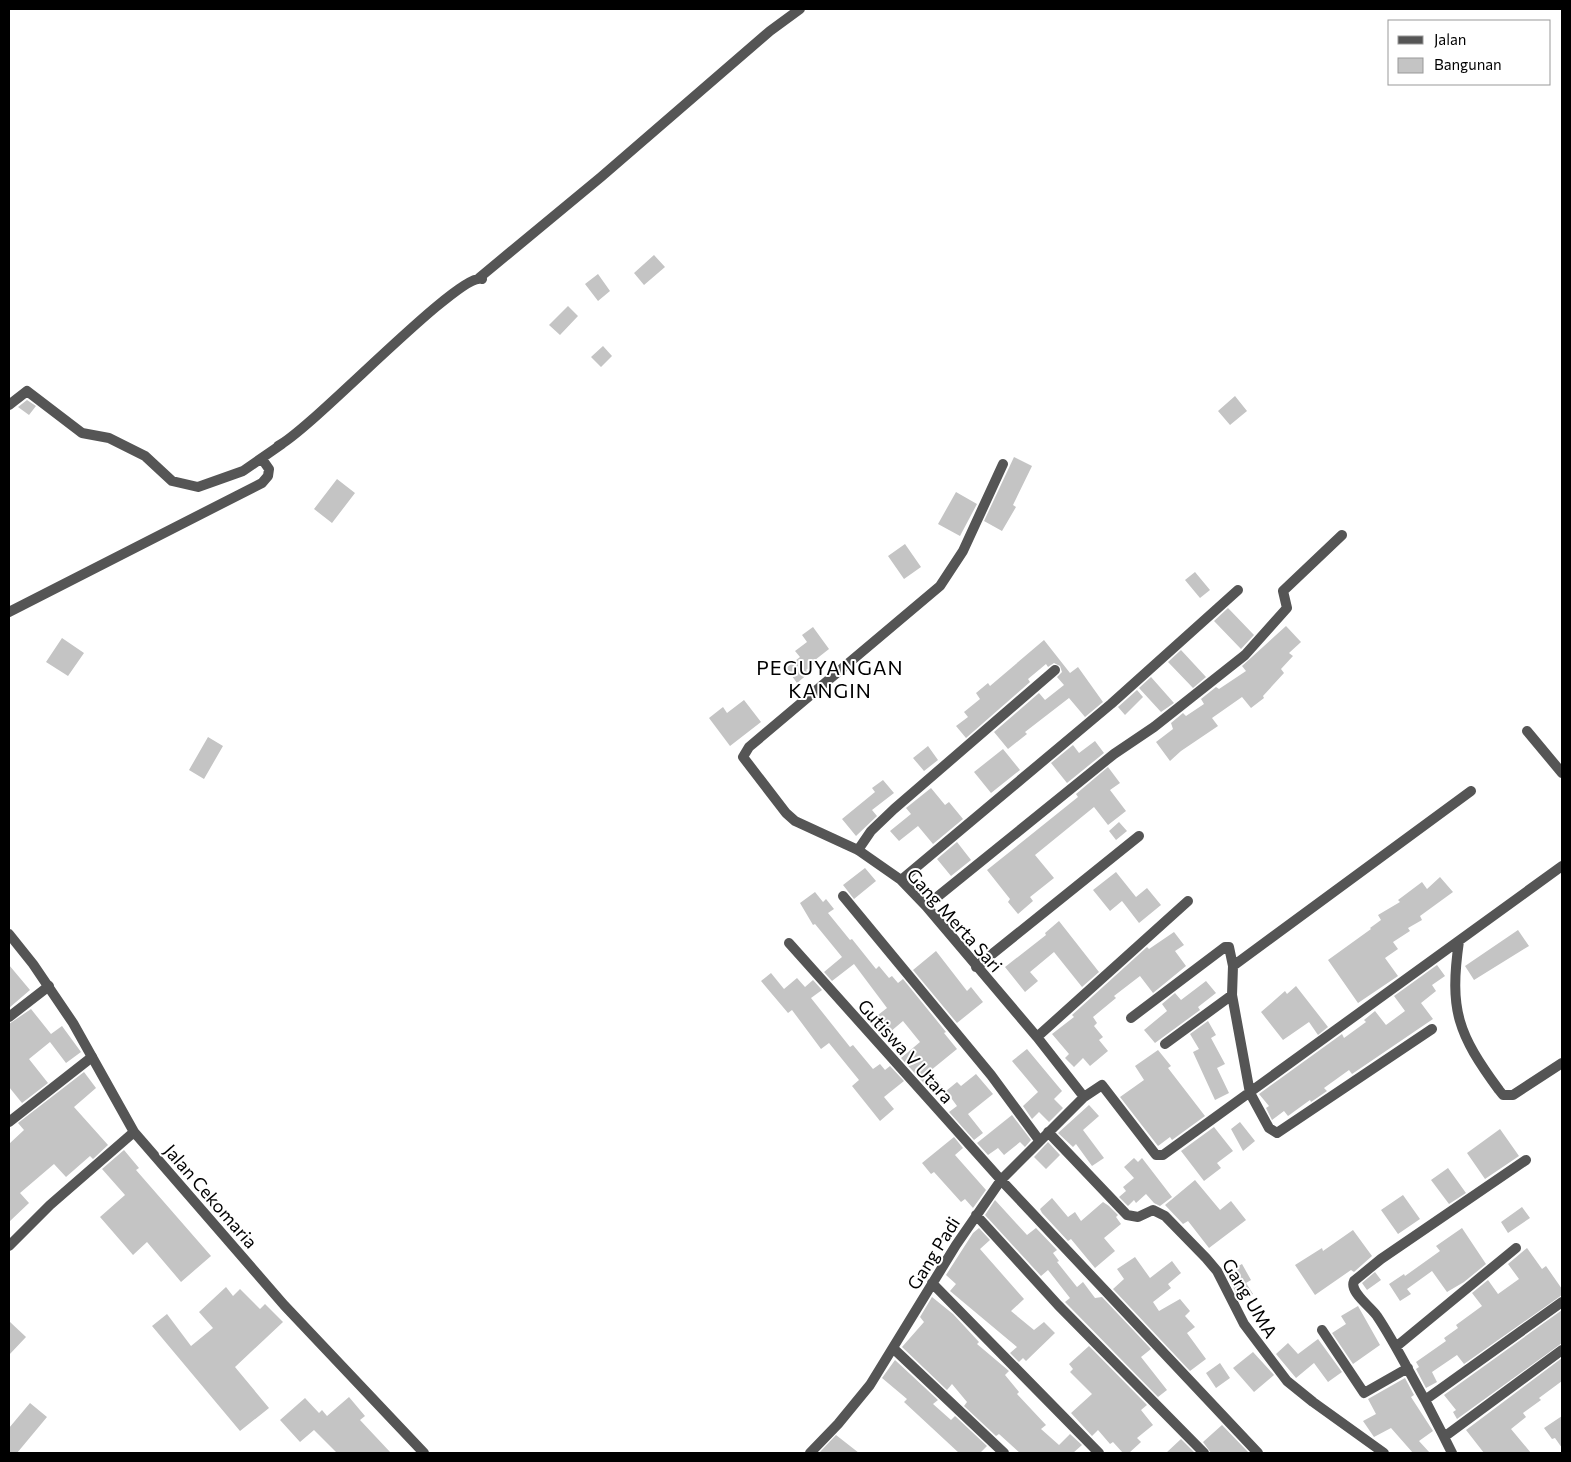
<svg xmlns="http://www.w3.org/2000/svg" width="1571" height="1462" font-family="Commissioner,sans-serif">
  <rect width="100%" height="100%" fill="#fff"/>
  <path fill="#c4c4c4" d="M654 255 665 267 644 285 634 273Z
    M598 274 610 291 598 301 585 284Z
    M568 306 578 316 560 335 549 325Z
    M603 346 612 356 601 367 591 357Z
    M1235 396 1247 411 1230 425 1218 411Z
    M27 400 36 406 29 415 18 407Z
    M1014 457 1032 466 1013 505 1016 507 1002 531 984 521Z
    M337 479 355 493 332 523 314 509Z
    M956 492 977 504 960 536 938 524Z
    M905 544 921 567 904 579 888 556Z
    M1195 572 1210 590 1200 598 1185 580Z
    M1228 608 1254 635 1241 649 1214 621Z
    M1286 626 1301 642 1289 653 1293 656 1281 669 1284 673 1263 696 1264 698 1251 708 1242 697 1212 718 1218 726 1181 751 1170 761 1156 742 1173 729 1171 723 1183 713 1186 716 1204 704 1201 699 1216 687 1219 689 1246 671 1242 666Z
    M813 627 829 649 815 660 817 662 806 670 809 673 797 683 786 668 800 657 795 651 807 642 802 635Z
    M62 638 84 653 68 676 46 662Z
    M1044 640 1070 673 1078 667 1103 702 1085 717 1069 698 1025 732 1027 734 1008 749 994 732 1039 693 1045 700 1064 685 1057 677 1062 672 1060 666 1054 663 1048 667 1046 664 1028 679 1030 682 966 738 956 726 968 717 964 712 980 699 976 693 988 683 990 686Z
    M1181 650 1206 677 1193 688 1168 662Z
    M1151 677 1174 703 1161 712 1139 688Z
    M1137 690 1143 697 1125 715 1118 707Z
    M744 700 761 722 730 746 709 718 723 707 727 713Z
    M208 737 223 746 204 779 189 770Z
    M1095 741 1104 753 1067 783 1051 763 1073 745 1079 753Z
    M928 746 938 760 924 771 913 758Z
    M1003 749 1020 770 991 793 974 772Z
    M1108 767 1120 783 1110 790 1126 811 1108 825 1094 807 1035 855 1054 878 1030 897 1033 901 1018 914 1008 902 1010 899 987 870 1078 797 1076 794Z
    M883 780 894 793 872 810 877 816 856 836 842 819 875 792 872 788Z
    M931 788 945 805 949 802 963 819 933 844 918 826 899 841 890 831 911 814 906 808Z
    M1119 822 1127 831 1116 840 1109 831Z
    M957 842 971 860 951 876 937 859Z
    M865 868 876 881 854 899 843 885Z
    M1116 872 1136 897 1147 888 1161 905 1139 923 1122 901 1110 911 1093 890Z
    M1440 877 1453 892 1420 916 1422 920 1408 928 1410 931 1393 942 1398 949 1385 958 1398 976 1358 1003 1328 960 1371 929 1370 928 1381 920 1378 915 1400 902 1398 900 1422 882 1427 889Z
    M815 892 823 902 826 899 834 909 828 913 850 940 852 939 876 969 879 966 889 978 892 976 898 983 903 979 946 1032 944 1033 957 1049 930 1071 941 1085 932 1092 901 1058 920 1042 903 1021 883 1038 869 1022 887 1008 854 964 832 981 824 972 842 957 815 924 813 925 800 903Z
    M1059 921 1099 972 1082 987 1054 952 1030 972 1038 981 1025 992 1005 967 1046 935 1045 933Z
    M1518 930 1529 946 1474 980 1465 966Z
    M1174 932 1184 945 1175 951 1186 966 1153 993 1140 976 1114 996 1116 998 1093 1017 1097 1023 1094 1026 1103 1037 1099 1040 1108 1051 1090 1066 1083 1058 1074 1067 1065 1058 1069 1054 1052 1034 1074 1017 1072 1015 1147 947 1149 949Z
    M936 951 967 991 971 987 983 1002 957 1023 913 970Z
    M9 965 30 990 9 1008Z
    M1437 965 1445 976 1432 985 1436 991 1421 1003 1433 1019 1352 1074 1349 1070 1324 1088 1327 1091 1311 1102 1310 1100 1288 1116 1284 1111 1272 1120 1266 1108 1269 1106 1259 1094 1342 1034 1344 1038 1366 1022 1364 1020 1375 1011 1386 1025 1405 1011 1394 996Z
    M771 973 784 989 797 978 805 987 813 980 822 990 811 998 850 1047 853 1045 873 1069 880 1064 885 1070 890 1066 904 1081 884 1097 894 1109 880 1121 852 1086 859 1080 829 1043 821 1049 792 1010 788 1013 761 981Z
    M1206 981 1216 993 1198 1007 1200 1010 1155 1043 1144 1030 1167 1011 1162 1004 1175 993 1181 1000Z
    M1296 986 1328 1027 1318 1035 1309 1022 1283 1040 1261 1012 1285 991 1287 994Z
    M31 1009 51 1034 62 1026 81 1052 66 1063 50 1042 29 1059 48 1083 22 1103 9 1087V1024Z
    M1208 1021 1216 1035 1211 1038 1225 1064 1217 1068 1229 1093 1215 1100 1193 1052 1199 1049 1190 1034Z
    M1027 1049 1062 1091 1054 1099 1063 1108 1049 1122 1039 1112 1032 1119 1023 1106 1038 1092 1012 1061Z
    M1158 1050 1171 1066 1168 1068 1205 1116 1172 1140 1170 1137 1158 1146 1120 1097 1144 1080 1135 1066Z
    M84 1072 96 1088 74 1107 108 1145 93 1159 90 1156 66 1177 54 1164 20 1193 29 1203 9 1222V1144L24 1130 18 1123Z
    M976 1074 993 1094 968 1114 983 1133 974 1140 949 1112 957 1106 946 1091 957 1082 961 1086Z
    M1089 1105 1099 1116 1083 1130 1104 1158 1092 1166 1076 1144 1073 1147 1058 1133Z
    M1012 1115 1031 1140 1025 1147 1020 1142 1004 1155 998 1148 988 1155 977 1143Z
    M1240 1122 1255 1141 1243 1151 1231 1129Z
    M1214 1127 1233 1151 1217 1163 1221 1168 1204 1181 1181 1151Z
    M1500 1129 1519 1156 1485 1179 1467 1153Z
    M954 1137 963 1148 955 1155 986 1190 973 1208 965 1199 961 1202 934 1172 931 1174 922 1163Z
    M1048 1142 1060 1155 1046 1169 1034 1157Z
    M124 1150 139 1168 136 1170 211 1256 181 1282 147 1242 133 1255 100 1217 125 1195 102 1169Z
    M1134 1158 1138 1162 1142 1158 1172 1197 1160 1206 1154 1203 1146 1194 1136 1203 1134 1200 1128 1206 1119 1197 1126 1191 1123 1187 1134 1178 1124 1167Z
    M1448 1168 1466 1193 1449 1204 1431 1180Z
    M1195 1180 1220 1210 1231 1201 1246 1220 1209 1248 1188 1221 1183 1224 1165 1205Z
    M1403 1195 1420 1219 1398 1234 1381 1210Z
    M1052 1198 1068 1217 1075 1212 1081 1221 1103 1202 1109 1206 1118 1215 1116 1217 1121 1224 1104 1238 1115 1251 1095 1268 1071 1239 1068 1241 1042 1213 1040 1209Z
    M995 1200 1027 1235 1036 1228 1057 1250 1053 1253 1059 1261 1057 1262 1077 1287 1083 1282 1095 1298 1102 1297 1151 1349 1141 1357 1167 1390 1158 1397 1065 1302 1070 1298 1048 1270 1041 1276 985 1215Z
    M1522 1207 1530 1218 1508 1233 1501 1222Z
    M979 1228 990 1240 980 1249 1024 1299 1011 1311 1034 1330 1044 1322 1055 1333 1026 1361 1023 1358 1019 1362 1010 1353 1017 1347 950 1291 956 1284 946 1275 973 1233Z
    M1462 1228 1486 1264 1464 1282 1447 1292 1432 1271 1407 1289 1411 1294 1400 1301 1389 1284 1404 1274 1405 1276 1440 1251 1436 1246Z
    M1353 1230 1372 1256 1354 1272 1351 1270 1315 1295 1295 1265 1322 1248 1323 1251Z
    M1527 1248 1542 1269 1546 1266 1562 1289V1295L1464 1364 1457 1355 1432 1372 1437 1382 1426 1388 1416 1369 1419 1367 1416 1362 1446 1341 1444 1338 1458 1328 1456 1325 1482 1306 1472 1293 1488 1280 1498 1294 1519 1279 1508 1264Z
    M1135 1257 1150 1278 1172 1261 1181 1273 1168 1284 1171 1288 1153 1302 1159 1311 1180 1299 1190 1311 1185 1316 1195 1327 1187 1333 1206 1359 1190 1371 1113 1289 1124 1279 1117 1269Z
    M1242 1264 1251 1280 1246 1283 1253 1294 1240 1301 1226 1273Z
    M1375 1272 1381 1280 1367 1290 1362 1283Z
    M226 1287 233 1296 240 1289 260 1309 265 1304 283 1322 235 1367 269 1408 240 1431 152 1326 167 1314 191 1346 213 1328 199 1312Z
    M932 1297 953 1314 979 1342 977 1344 1009 1371 1005 1375 1019 1392 1017 1394 1046 1425 1041 1429 1059 1445 1070 1434 1082 1445 1073 1453H1020L999 1434 996 1436 964 1406 967 1402 952 1384 947 1390 902 1347 924 1322 920 1317Z
    M1358 1306 1380 1345 1353 1364 1332 1333 1346 1324 1341 1316Z
    M1562 1310V1343L1457 1419 1453 1412 1456 1410 1444 1395Z
    M9 1321 26 1337 9 1355Z
    M1318 1339 1342 1372 1328 1382 1314 1363 1296 1378 1276 1354 1288 1343 1298 1354Z
    M1089 1346 1147 1405 1141 1410 1153 1425 1137 1438 1141 1442 1129 1453H1123L1113 1442 1110 1444 1098 1430 1092 1436 1071 1413 1092 1394 1070 1372 1073 1369 1069 1364Z
    M1253 1352 1274 1375 1254 1392 1233 1368Z
    M1562 1358V1381L1539 1398 1541 1400 1523 1413 1526 1417 1511 1429 1531 1453H1484L1466 1430Z
    M895 1360 938 1400 933 1404 951 1420 955 1416 987 1446 980 1453H959L904 1402 907 1399 882 1378Z
    M1220 1363 1230 1378 1216 1388 1206 1373Z
    M1405 1378 1414 1395 1411 1397 1433 1431 1419 1441 1430 1453H1413L1391 1428 1374 1437 1363 1421 1376 1414 1368 1399Z
    M349 1397 365 1416 360 1420 391 1453H337L314 1430 300 1442 280 1420 305 1398 319 1413 322 1410 327 1416Z
    M30 1403 47 1417 17 1453H9V1428Z
    M1562 1416V1448L1555 1438 1552 1439 1544 1428Z
    M1222 1425 1249 1453H1211L1203 1442Z
    M836 1435 859 1453H819Z
    M1181 1439 1195 1453H1166Z"/>
  <g fill="none" stroke-linecap="round" stroke-linejoin="round">
    <path stroke="#555" stroke-width="10" d="M479 278 601 177 770 31 800 9
      M9 405 27 391 82 433 109 438 145 456 172 481 198 487 243 471 282 444
      M278 446C313 428 458 272 482 279
      M1003 464 963 551 940 586 749 747 743 757 786 813 795 821 858 850 901 880 926 906 1037 1037 1084 1097
      M9 612 262 483 268 476 269 469 262 459
      M1527 731 1562 773
      M858 850 871 831 894 809 1055 670
      M901 880 1111 704 1238 590
      M843 896 991 1075 1039 1140
      M926 906 1114 754 1154 727 1245 655 1287 608 1283 591 1342 535
      M1459 941C1449 1011 1458 1034 1499 1090L1503 1095H1513L1562 1063
      M789 943 1001 1180 1258 1453
      M1233 966 1471 791
      M976 967 1139 836
      M9 1017 49 986
      M1131 1018 1225 947H1229L1233 966 1232 995 1250 1093 1269 1128 1277 1133 1432 1029
      M1037 1037 1188 901
      M1165 1044 1232 995
      M9 1122 92 1057
      M1048 1132 1127 1215 1138 1217 1153 1210 1165 1216 1206 1258 1217 1271 1244 1324 1287 1381 1313 1402 1384 1453
      M976 1215 1058 1305 1204 1453
      M932 1283 1099 1453
      M1322 1330 1364 1393 1408 1368
      M1397 1346 1516 1248
      M895 1350 1004 1453
      M1425 1400C1409 1372 1395 1343 1377 1316 1370 1306 1349 1292 1354 1281L1381 1259 1526 1160
      M1444 1437 1425 1400 1562 1302
      M810 1453 838 1424 870 1385 956 1245 1001 1180 1084 1097 1102 1085 1156 1155H1163L1562 866
      M1452 1453 1444 1437 1562 1350"/>
    <path stroke="#555" stroke-width="10" d="M9 934 33 964 73 1023 134 1132 284 1305 424 1453
      M9 1246 50 1205 134 1132"/>
  </g>
  <g text-anchor="middle" dominant-baseline="central" stroke-width="4" stroke-linejoin="round" paint-order="stroke">
    <g font-size="18" fill="#000" stroke="#fff">
      <text transform="translate(955 920) rotate(48)">Gang Merta Sari</text>
      <text transform="translate(906 1051) rotate(48)">Gutiswa V Utara</text>
      <text transform="translate(211 1196) rotate(49)">Jalan Cekomaria</text>
      <text transform="translate(933 1253) rotate(-58)">Gang Padi</text>
      <text transform="translate(1250 1298) rotate(59)">Gang UMA</text>
    </g>
    <g font-size="20" letter-spacing="1" fill="#000" stroke="#fff">
      <text x="830" y="667">PEGUYANGAN<tspan x="830" dy="23">KANGIN</tspan></text>
    </g>
  </g>
  <rect width="1571" height="1462" fill="none" stroke="#000000" stroke-width="20"/>
  <rect x="1388" y="20" width="162" height="65" fill="#ffffff" stroke="#999999"/>
  <rect x="1398" y="36" width="25" height="8" fill="#555555" stroke="#999999"/>
  <text x="1434" y="45" font-size="15" fill="#000000">Jalan</text>
  <rect x="1398" y="58" width="25" height="15" fill="#c4c4c4" stroke="#999999"/>
  <text x="1434" y="70" font-size="15" fill="#000000">Bangunan</text>
</svg>
